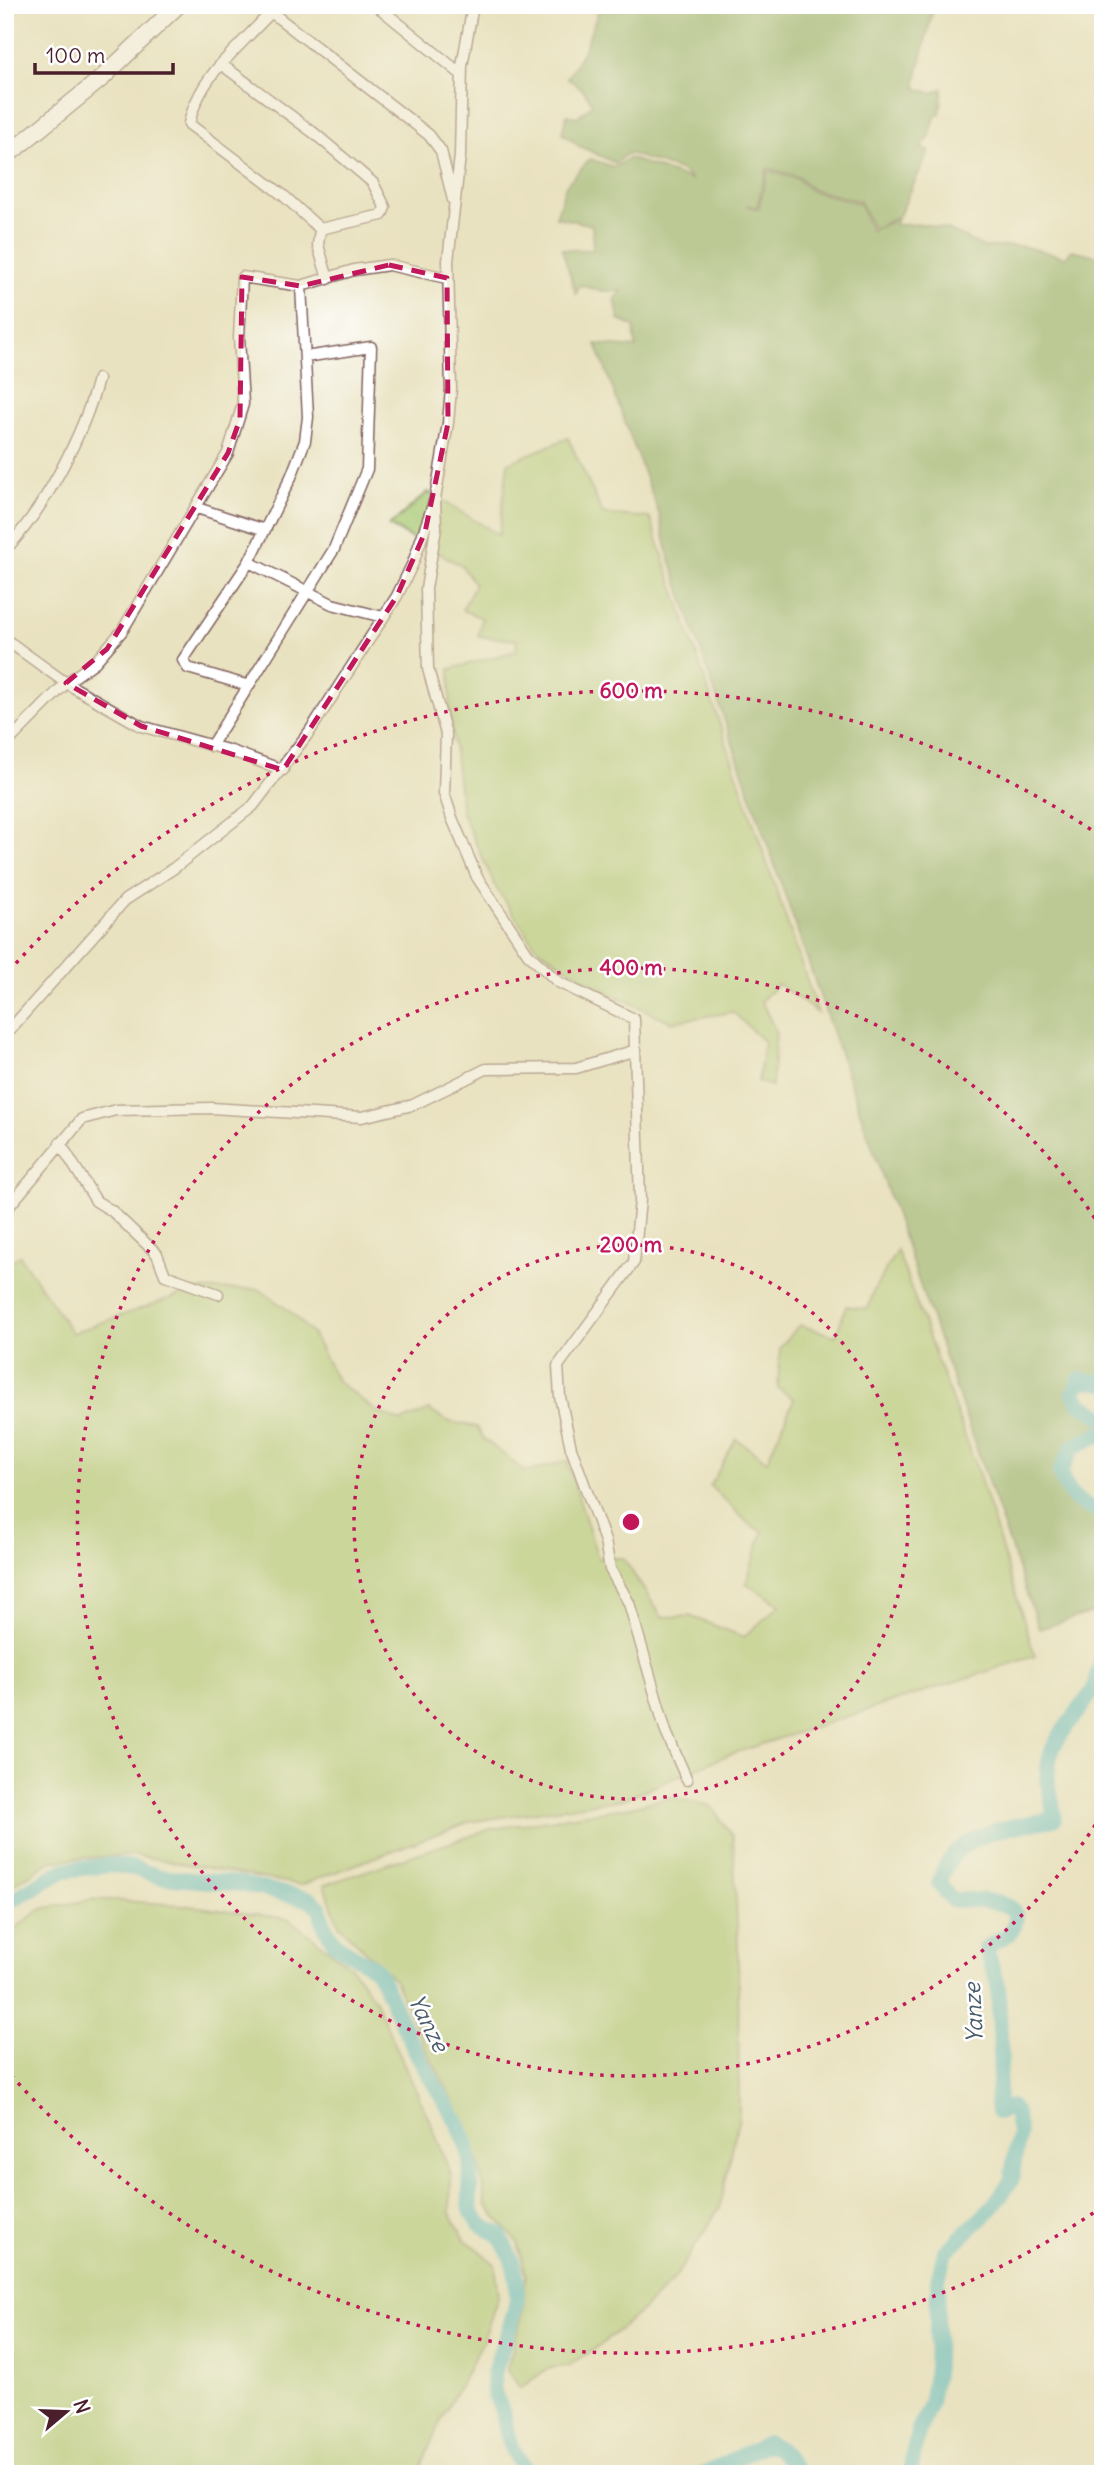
<svg xmlns="http://www.w3.org/2000/svg" width="1108" height="2479" font-family="Delius,sans-serif">
  <rect width="100%" height="100%" fill="#fff"/>
  <filter id="ink" filterUnits="userSpaceOnUse"><feTurbulence type="fractalNoise" baseFrequency=".0143" numOctaves="2"/><feDisplacementMap in="SourceGraphic" scale="14" xChannelSelector="R" yChannelSelector="G"/><feConvolveMatrix kernelMatrix="1 2 1 2 8 2 1 2 1" color-interpolation-filters="sRGB"/></filter>
  <filter id="wash" filterUnits="userSpaceOnUse"><feTurbulence type="fractalNoise" baseFrequency=".00686" numOctaves="4" result="noise"/><feDisplacementMap in="SourceGraphic" scale="28" xChannelSelector="R" yChannelSelector="G"/><feGaussianBlur stdDeviation="1.57" result="paint"/><feColorMatrix in="noise" values="0 0 0 0 0 0 0 0 0 0 0 0 0 0 0 0 0 1.4 0 .05"/><feComposite in="paint" operator="in"/></filter>
  <g filter="url(#wash)">
    <rect width="100%" height="100%" fill="#e9e2c0"/>
    <path fill="#a7c770" stroke="#78734e" stroke-width="2" d="M568 438 603 514 650 518 818 1013 778 984 761 1001 776 1032 772 1086 758 1082 764 1042 733 1012 671 1022 600 989 536 947 496 888 462 813 450 713V669L516 651 517 640 478 636 482 618 462 610 475 584 461 565 389 526 428 492 499 535 508 463Z
      M897 1250 979 1475 1035 1656 728 1755 624 1799 469 1822 301 1885 134 1855 53 1860 5 1890V1486L14 1485 5 1464V1264L20 1256 72 1333 193 1290 259 1289 292 1313 313 1335 338 1382 376 1411 401 1422 429 1410 447 1421 477 1427 483 1438 525 1472 567 1461 598 1558H623L662 1617 690 1616 744 1637 780 1605 746 1583 763 1531 751 1526 710 1486 736 1439 767 1461 794 1399 778 1388 780 1348 799 1325 836 1336 846 1306 868 1309 874 1290Z
      M671 1797 711 1806 733 1837 738 1943 739 2117 720 2207 674 2279 645 2308 601 2345 568 2366 549 2368 520 2388 507 2369 523 2312 526 2274 518 2243 486 2205 477 2154 466 2125 425 2048 395 1980 339 1925 324 1885 491 1829 630 1807Z
      M95 1899 184 1905 289 1919 351 1967 375 2000 431 2124 451 2175 450 2213 465 2239 495 2264 499 2294 483 2341 438 2426 418 2474H5V1936L41 1909Z"/>
    <path fill="#85ac62" stroke="#686646" stroke-width="2" d="M601 5H934L916 81 917 89 933 93 943 88 940 114 936 115 929 138 921 148 929 151 899 216 873 229 860 201 812 189 799 177 767 168 757 207 746 205 758 210 768 171 798 179 811 191 859 203 871 231 897 219 895 225 925 224 946 229 984 247 1021 246 1066 257 1072 250 1103 257V1378L1078 1375 1066 1391 1076 1407 1099 1421V1430L1070 1443 1054 1471C1061 1497 1076 1509 1103 1515V1609L1039 1629 721 710 669 557 659 514 596 344 636 348 634 327 619 320 615 298 622 291H601L580 285 576 294 562 249 593 250 592 225 556 217 566 185 590 159 614 167 629 158 692 180 682 171 628 153 615 163 579 146 562 133 567 115 577 117 593 104 583 90 567 78 583 52Z"/>
    <g fill="none" stroke-linecap="round" stroke-linejoin="round">
      <path stroke="#49b6c5" stroke-width="16" d="M1103 1383 1080 1380 1074 1392 1079 1403 1103 1417
        M1103 1433 1073 1447 1060 1472C1067 1494 1079 1508 1103 1510
        M5 1904 64 1870 112 1865 134 1868 160 1877 241 1884 311 1900 320 1908 324 1925 335 1944 376 1969 385 1986C398 2014 410 2042 425 2068 439 2095 463 2124 469 2154 477 2191 453 2217 499 2234 508 2251 516 2265 517 2284 520 2318 496 2349 493 2383 492 2394 502 2407 504 2418 510 2446 509 2453 531 2474
        M703 2474 768 2443 780 2450 800 2474
        M910 2474 917 2436 930 2403 936 2368 938 2279 945 2252 991 2209 1011 2181 1019 2133 1015 2111 1011 2107 998 2112 997 2105 1001 2057 998 1984 986 1949C993 1940 1006 1940 1012 1930 1032 1896 967 1900 952 1900L939 1884C953 1830 1008 1828 1054 1819 1054 1806 1050 1795 1048 1782 1043 1743 1074 1721 1092 1692 1098 1682 1095 1671 1103 1662"/>
    </g>
  </g>
  <g filter="url(#ink)">
    <g fill="none" stroke-linecap="round" stroke-linejoin="round">
      <g stroke="#82635f" stroke-width="13">
        <path id="minor" d="M262 5 429 135 441 151 453 200
          M376 5 461 74
          M221 64 314 133 373 183 385 207 382 215 320 229 284 196 189 124C194 100 205 82 221 64L278 5
          M320 229 318 245 328 279
          M435 499 436 528 426 589 428 669 446 734 444 793 452 818 477 877 528 954 558 982 634 1019 640 1200 634 1262 558 1366 560 1397 571 1448 605 1541 610 1569 629 1603 666 1732 687 1780
          M197 508 265 530
          M5 550C45 509 84 433 98 379
          M249 562 332 604 383 617
          M5 639 66 683 141 726 231 751 283 770
          M246 685 188 668 183 660 249 562 291 477 305 441 308 417 301 286
          M5 745 66 683 95 662 122 631 228 453 243 404 239 338 242 277 301 286 354 270 389 265 447 278
          M211 746 334 549 367 469 371 347 305 357
          M5 1035 125 900 174 868 253 806 310 731 397 596 413 563 435 499 448 423 451 389 448 261 460 156 462 66 473 5
          M60 1143 96 1201 112 1211 157 1254 165 1275 218 1294
          M5 1211 82 1119 116 1110 211 1108 362 1117 413 1105 486 1069 576 1068 636 1050"/>
      </g>
      <g stroke="#82635f" stroke-width="19">
        <path id="trunk" d="M5 157 102 78 178 5"/>
      </g>
      <use href="#minor" stroke="#fff" stroke-width="10"/>
      <use href="#trunk" stroke="#fff" stroke-width="16"/>
    </g>
  </g>
  <path d="M0 0H1108V2479H0ZM389 265 447 278 448 423 425 532 397 596 283 770 141 726 66 683 107 649 228 453 240 419 242 277 301 286Z" fill="#e9e2c0" fill-opacity=".55" fill-rule="evenodd"/>
  <path fill="none" stroke="#c2185b" stroke-width="5" stroke-dasharray="14 9" stroke-linejoin="round" d="M389 265 447 278 448 423 425 532 397 596 283 770 141 726 66 683 107 649 228 453 240 419 242 277 301 286Z"/>
  <g fill="none" stroke="#c2185b" stroke-width="3.5" stroke-dasharray="3.5 7">
    <circle cx="631" cy="1522" r="277"/>
    <path d="M1101 1816A554 554 0 1 1 1101 1228"/>
    <path d="M1102 2207A831 831 0 0 1 9 2073M9 971A831 831 0 0 1 1102 837"/>
  </g>
  <g text-anchor="middle" dominant-baseline="central" stroke-width="5" stroke-linejoin="round" paint-order="stroke">
    <g font-size="23" font-style="italic" fill="#4a5b69" stroke="#fff">
      <text transform="translate(973 2013) rotate(-93)">Yanze</text>
      <text transform="translate(429 2023) rotate(63)">Yanze</text>
    </g>
  </g>
  <circle cx="631" cy="1522" r="10" fill="#c2185b" stroke="#fff" stroke-width="3.5"/>
  <g font-size="21" text-anchor="middle" font-weight="bold" fill="#c2185b" stroke="#fff" stroke-width="5" stroke-linejoin="round" paint-order="stroke">
    <text x="631" y="698">600 m</text>
    <text x="631" y="975">400 m</text>
    <text x="631" y="1252">200 m</text>
  </g>
  <rect width="1108" height="2479" fill="none" stroke="#fff" stroke-width="28"/>
  <g transform="translate(66 2412) rotate(71)" stroke="#ffffff" stroke-width="5" paint-order="stroke">
  <path d="M0-5L12 26L0 18L-12 26Z" fill="#4a1f2b"/>
  <text y="-10" font-size="19" font-weight="bold" text-anchor="middle" fill="#4a1f2b">N</text>
  </g>
  <path d="M35 63v10h138v-10" fill="none" stroke="#4a1f2b" stroke-width="3.5"/>
  <text x="46" y="63" font-size="21" fill="#4a1f2b" stroke="#ffffff" stroke-width="5" paint-order="stroke">100 m</text>
</svg>
